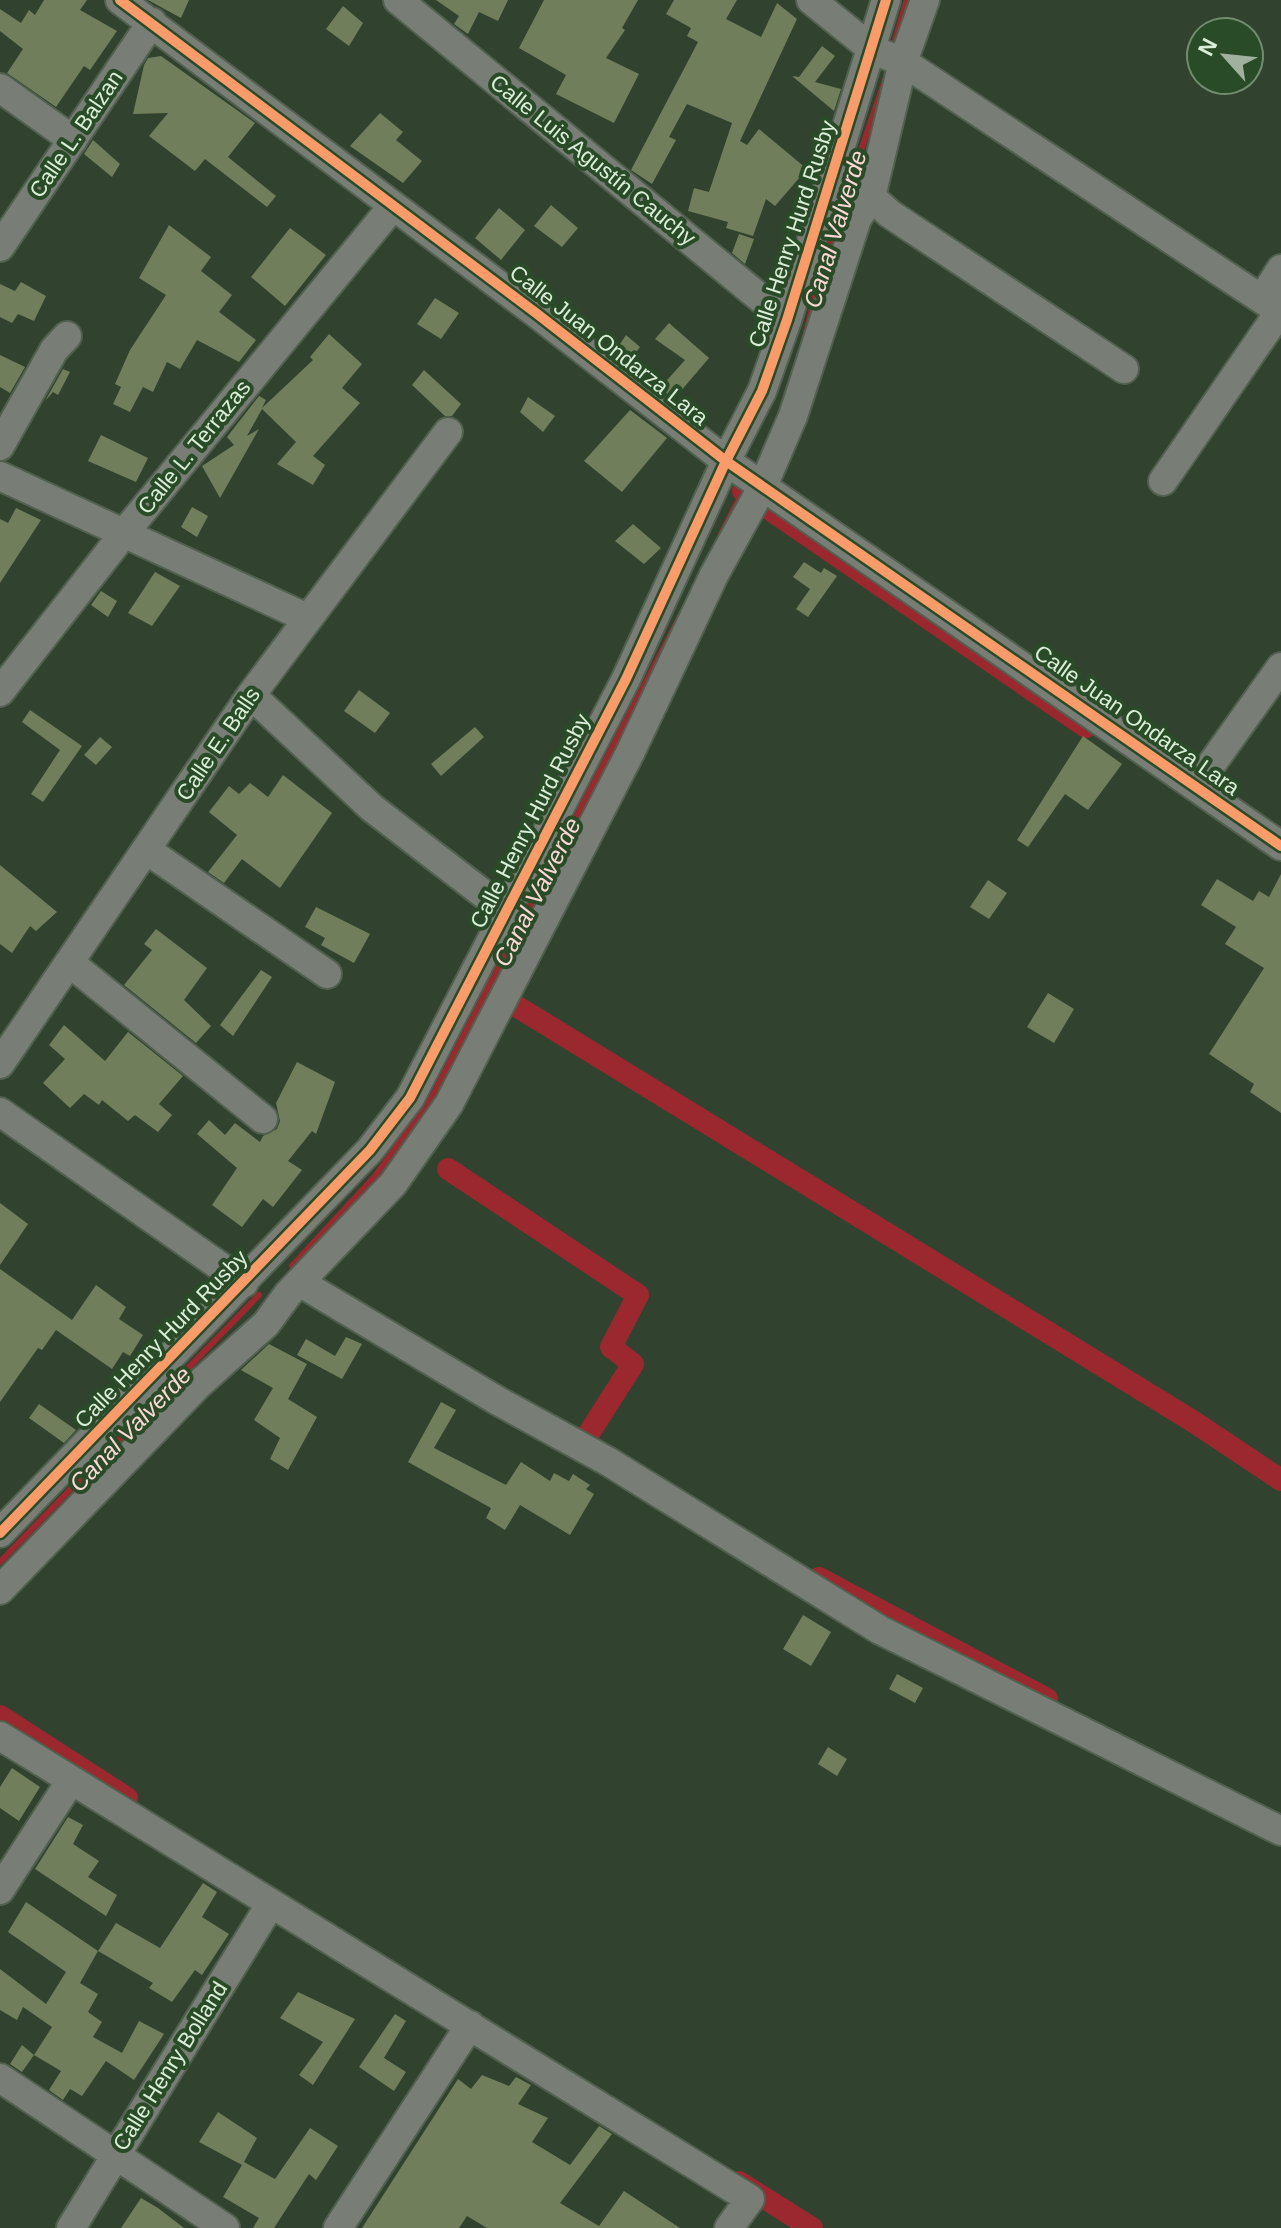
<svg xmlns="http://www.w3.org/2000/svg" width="1281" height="2228" font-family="Arial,sans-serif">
  <rect width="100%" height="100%" fill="#31432f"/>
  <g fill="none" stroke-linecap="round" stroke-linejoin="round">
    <path stroke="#9b282e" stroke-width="6" d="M892 50 907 0
      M805 337 825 256 886 77
      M721 534 743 491
      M292 1266 376 1175 431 1099 680 616
      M0 1562 259 1295"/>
    <path stroke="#9b282e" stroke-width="22" d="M743 491 1086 727
      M490 990 1194 1422 1281 1480
      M448 1169 638 1295 611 1347 633 1364 586 1438
      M819 1578 1047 1699
      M0 1716 127 1798
      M739 2182 812 2228"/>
  </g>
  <path fill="#707e5c" d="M44 0H87L80 10 117 31 90 70 84 66 56 107 7 73 23 49 0 31V9L21 23 29 10 35 15Z
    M148 0H189L181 18Z
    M436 0H508L498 21 479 12 468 34 454 24 459 16Z
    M544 0H638L622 28 625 30 606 58 639 74 614 123 556 94 566 75 519 48Z
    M674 0H737L726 19 761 37 777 3 797 19 740 141 747 145 759 129 807 169 775 206 766 199 753 236 726 228 728 222 688 211 694 188 709 192 732 123 687 104 669 137 676 140 652 184 631 170 698 42 687 36 691 28 666 14Z
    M343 6 363 23 349 46 326 29Z
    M822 46 835 56 815 82 841 89 834 111 792 76 799 77Z
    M161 56 255 123 228 157 276 196 267 207 205 159 195 171 149 136 168 113 133 114 144 65 148 58Z
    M380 113 403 132 396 140 422 161 403 183 350 146Z
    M93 140 120 164 112 177 84 154Z
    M551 205 578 228 562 247 534 226Z
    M499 208 525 230 501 260 475 238Z
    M169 225 211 257 201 271 232 295 219 312 256 340 239 362 197 340 180 369 167 362 153 392 143 387 130 412 113 404 121 387 115 384 130 350 166 295 139 278Z
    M290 228 326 255 285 306 251 277Z
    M739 234 754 239 745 264 732 253Z
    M21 282 46 296 34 321 18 314 12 323 0 317V284L15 291Z
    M435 298 459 313 441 339 417 324Z
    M669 323 709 358 674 399 660 388 685 360 655 339Z
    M329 334 362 364 342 388 360 403 313 456 325 465 313 485 277 464 296 442 262 409 247 436 259 429 220 498 202 466 234 445 227 437 259 396 266 400 262 408 313 360 310 357Z
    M626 335 640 347 628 363 614 353Z
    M0 355 25 367 10 393 0 387Z
    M63 369 70 372 58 395 53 392 45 401Z
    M424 370 461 404 452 416H445L412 385Z
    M528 397 555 416 543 432 520 412Z
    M630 410 667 438 622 492 584 461Z
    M101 435 148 458 136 482 88 461Z
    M192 507 208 516 197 537 181 527Z
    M16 508 41 520 0 583V519L8 523Z
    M633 524 661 548 644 564 615 541Z
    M804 562 821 573 824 568 837 576 808 617 796 609 810 589 793 577Z
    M155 572 180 586 152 626 128 613Z
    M101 591 117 601 108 617 91 605Z
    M359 690 390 713 375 733 344 711Z
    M30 710 82 746 43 802 31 794 60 750 22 722Z
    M475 727 484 737 441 776 431 764Z
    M1083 736 1122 764 1088 810 1065 794 1028 847 1017 840Z
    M100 737 112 747 96 765 84 755Z
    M283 775 332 813 280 888 242 859 224 883 208 872 237 835 209 812 229 786 239 794 250 783 268 797Z
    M0 865 57 912 36 931 30 926 12 953 0 944Z
    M1281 874V1113L1250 1092 1254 1084 1209 1054 1264 968 1225 944 1236 927 1201 905 1217 879 1253 901 1259 891 1269 897Z
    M988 880 1007 893 989 919 970 907Z
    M316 907 370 934 354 963 321 945 325 938 305 927Z
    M156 929 207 968 184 1000 211 1026 196 1043 124 985 152 950 144 944Z
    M261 970 272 977 233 1036 220 1025Z
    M1048 993 1074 1009 1054 1043 1027 1027Z
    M64 1025 105 1061 128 1032 183 1076 159 1104 172 1115 158 1132 135 1115 128 1121 102 1100 99 1105 84 1094 70 1108 43 1083 65 1059 49 1045Z
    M297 1062 335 1082 316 1134 312 1131 288 1161 302 1170 273 1207 263 1199 242 1227 212 1205 237 1168 197 1134 209 1120 225 1135 235 1123 260 1142 263 1136 277 1129 280 1121 276 1103Z
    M0 1203 28 1224 0 1265Z
    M0 1269 72 1320 96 1285 126 1307 119 1319 143 1335 130 1356 123 1352 112 1369 56 1330 42 1350 38 1348 0 1402Z
    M346 1337 362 1344 342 1379 297 1355 306 1339 335 1356Z
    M269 1344 307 1364 288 1399 317 1417 288 1470 270 1459 280 1438 254 1420 273 1388 241 1370Z
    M441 1402 456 1410 434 1448 506 1485 521 1462 550 1481 554 1473 569 1481 573 1474 590 1485 586 1489 594 1494 570 1535 520 1505 505 1530 486 1518 491 1508 408 1462Z
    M39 1404 76 1430 64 1443 29 1418Z
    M803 1615 831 1632 811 1666 783 1649Z
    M897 1674 923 1688 915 1703 889 1689Z
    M828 1747 847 1759 837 1776 818 1764Z
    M12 1768 40 1787 19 1821 0 1808V1787Z
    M68 1817 83 1825 73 1844 99 1861 88 1877 117 1895 106 1916 35 1869Z
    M203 1883 217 1892 202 1917 229 1934 202 1975 195 1970 172 2002 149 1988 153 1983 98 1951 116 1923 160 1948Z
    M26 1902 98 1951 80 1983 98 1994 88 2012 102 2022 93 2037 122 2053 139 2021 164 2034 134 2080 106 2061 82 2096 70 2089 63 2100 49 2090 61 2071 34 2055 52 2027 23 2007 17 2020 0 2010V1969L46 2004 66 1972 8 1932Z
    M298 1992 355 2019 313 2085 299 2075 323 2042 280 2018Z
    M395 2014 406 2021 384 2058 406 2072 394 2091 359 2067Z
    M22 2045 34 2055 22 2072 10 2064Z
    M482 2075 509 2086 516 2077 531 2085 518 2104 548 2118 532 2142 570 2165 599 2126 612 2134 560 2203 599 2226 624 2191 680 2228H487L467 2216 459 2228H362L458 2079 471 2089Z
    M218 2112 257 2138 244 2162 275 2179 310 2128 338 2146 316 2180 309 2174 274 2228H253L259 2218 223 2197 242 2165 199 2142Z
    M141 2198 158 2208 184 2228H121Z"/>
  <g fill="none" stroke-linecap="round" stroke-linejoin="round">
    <g stroke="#51604f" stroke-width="32">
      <path id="minor" d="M120 0 536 313 726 461 1281 846
        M398 0 787 320
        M811 0 873 50 903 62 1281 312
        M0 88 73 140
        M871 197 890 214 1124 369
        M0 247 152 22
        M1262 299 1281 269
        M0 446 54 350 67 336
        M0 476 307 618
        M1163 481 1280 311
        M0 692 125 532 393 206
        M251 695 372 808 507 912
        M1196 786 1281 667
        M148 851 327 974
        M70 963 263 1119
        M0 1064 251 695 448 432
        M0 1112 244 1283
        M301 1283 498 1401 609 1462 880 1630 1281 1831
        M0 1533 370 1150 410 1098 626 679 726 461 762 391 787 320 886 0
        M0 1590 199 1384 266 1324 288 1294 393 1184 449 1104 630 753 714 575 763 486 793 416 857 219 871 197 903 62 925 0
        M0 1736 750 2199 729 2228
        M0 1890 70 1782
        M0 2078 225 2228
        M71 2228 270 1905
        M338 2228 470 2025"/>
    </g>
    <use href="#minor" stroke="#787e76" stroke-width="28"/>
    <g stroke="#2a4b27" stroke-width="15">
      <path id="cycleway" d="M120 0 536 313 726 461 1281 846
        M0 1533 370 1150 410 1098 626 679 726 461 762 391 787 320 886 0"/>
    </g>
    <use href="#cycleway" stroke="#fa9b69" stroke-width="10"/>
  </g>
  <g text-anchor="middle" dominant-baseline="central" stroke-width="8" stroke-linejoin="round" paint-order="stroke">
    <g font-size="22" fill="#dbeed9" stroke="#2a4b27">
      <text transform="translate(76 134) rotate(-56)">Calle L. Balzan</text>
      <text transform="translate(593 160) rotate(39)">Calle Luis Agustín Cauchy</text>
      <text transform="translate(792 234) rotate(-72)">Calle Henry Hurd Rusby</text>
      <text transform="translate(609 345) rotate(38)">Calle Juan Ondarza Lara</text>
      <text transform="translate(194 447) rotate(-51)">Calle L. Terrazas</text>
      <text transform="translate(1137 720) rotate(35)">Calle Juan Ondarza Lara</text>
      <text transform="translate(218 744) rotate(-56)">Calle E. Balls</text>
      <text transform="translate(530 821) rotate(-63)">Calle Henry Hurd Rusby</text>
      <text transform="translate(161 1339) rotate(-46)">Calle Henry Hurd Rusby</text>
      <text transform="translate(170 2066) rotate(-58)">Calle Henry Bolland</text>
    </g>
    <g font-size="24" font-style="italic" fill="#fbd8d6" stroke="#2a4b27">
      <text transform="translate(835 229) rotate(-73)">Canal Valverde</text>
      <text transform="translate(537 892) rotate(-63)">Canal Valverde</text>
      <text transform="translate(130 1429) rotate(-46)">Canal Valverde</text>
    </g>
  </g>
  <g transform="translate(1225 56) rotate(297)"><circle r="38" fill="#2a4b27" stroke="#718c6e" stroke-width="2"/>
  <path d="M0-6L14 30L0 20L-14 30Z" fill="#a0b29e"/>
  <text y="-12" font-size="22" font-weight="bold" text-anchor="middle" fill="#dbeed9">N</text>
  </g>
</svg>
